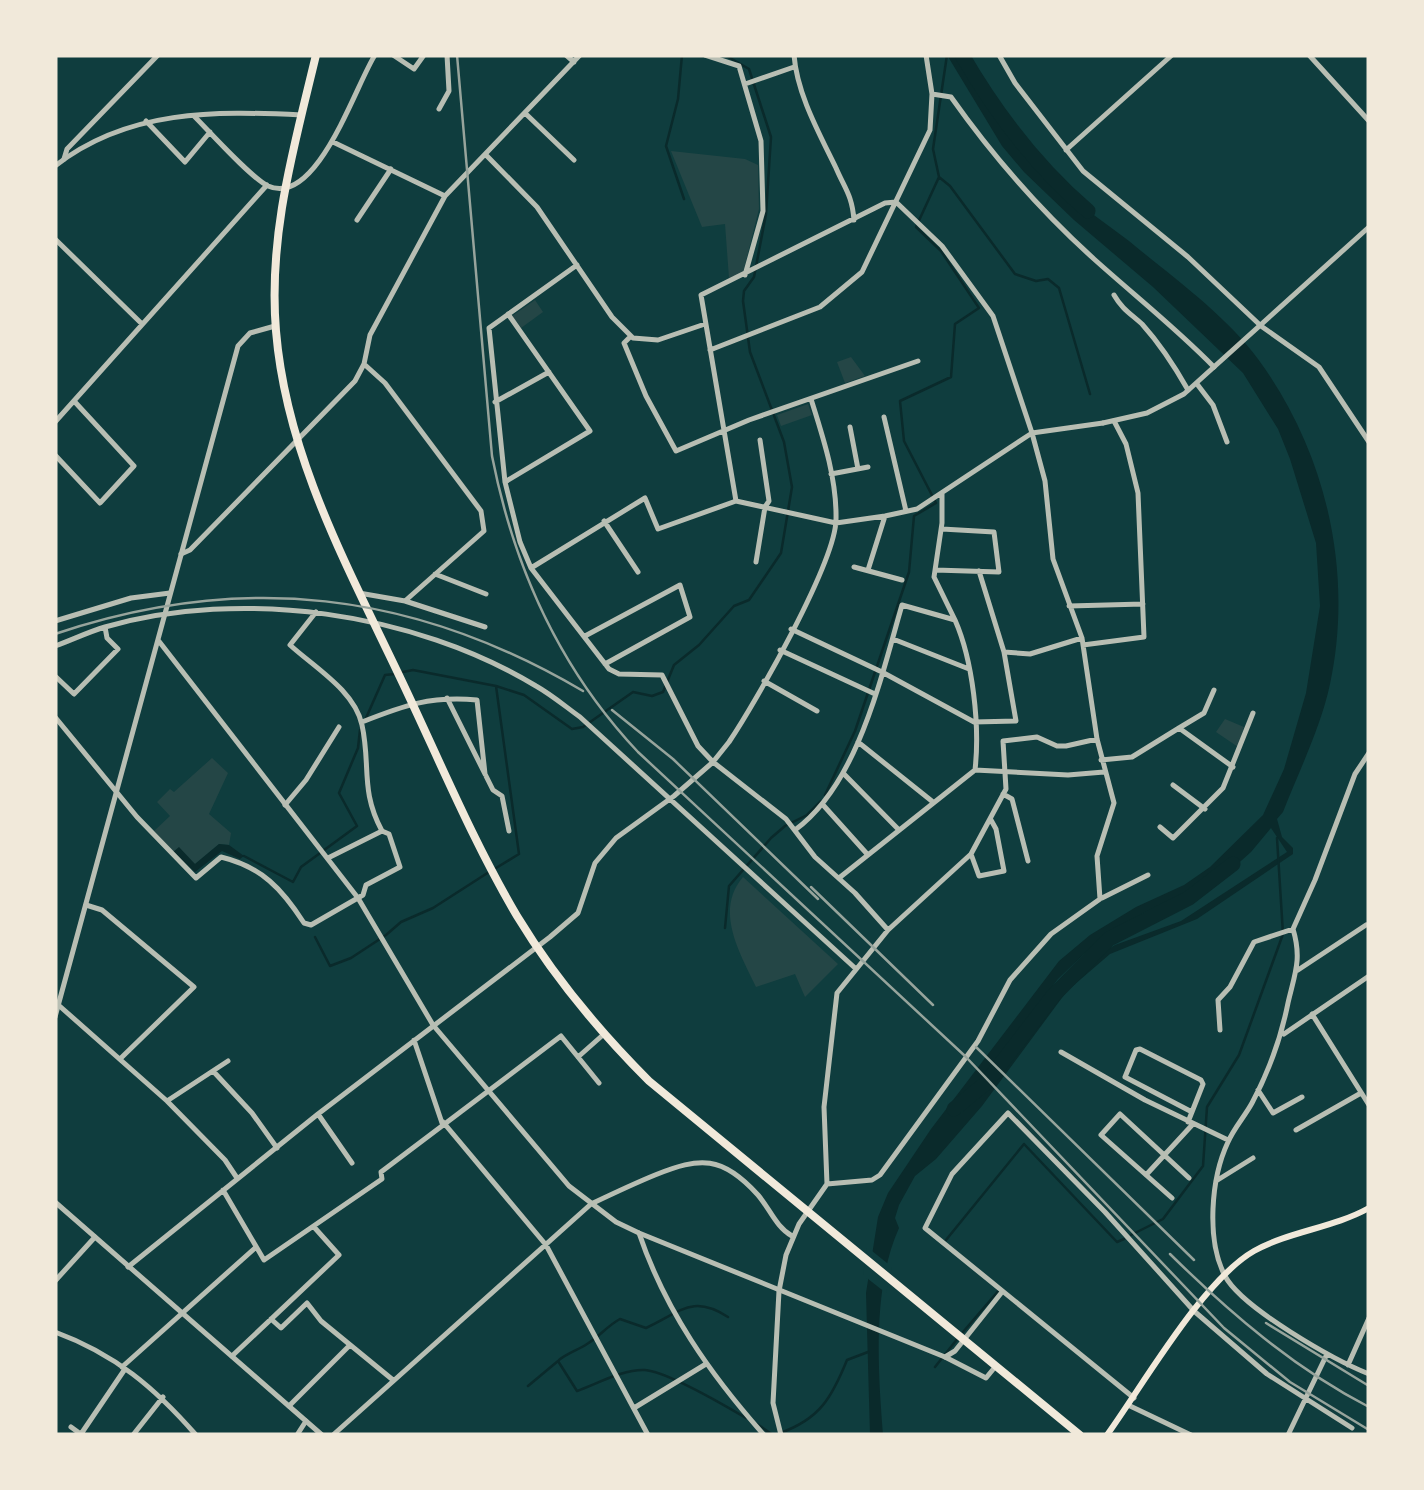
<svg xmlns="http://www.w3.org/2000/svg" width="1424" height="1490" font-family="'Work Sans',sans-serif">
  <rect width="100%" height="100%" fill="#0f3d3e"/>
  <path fill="#244646" d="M671 151 745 159 758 165 759 209 743 273 729 278 725 224 702 227Z
    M535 300 543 312 521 328 512 316Z
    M851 357 865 376 845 383 837 362Z
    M808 404 812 415 781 426 777 415Z
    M1225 719 1244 727 1238 747 1216 732Z
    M212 758 228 773 209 814 231 833 229 845 219 844 195 864 173 852 154 831 170 816 157 802 170 789 174 792Z
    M743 877 838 964 805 997 795 974 756 987C740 953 714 911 743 877Z"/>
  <path fill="#0a2a2b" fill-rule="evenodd" d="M947 55H965C983 101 1026 158 1063 190 1083 208 1107 224 1129 241 1171 276 1226 315 1258 359 1326 451 1354 572 1330 684 1321 727 1299 771 1283 812L1277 819 1282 837 1293 848V854L1197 919 1110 954 1067 991 982 1106 936 1159 915 1176 899 1205 895 1218 899 1228C872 1288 878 1370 883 1435H870L866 1293 878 1217 888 1193 931 1129 1059 961 1090 935 1136 907 1184 885 1210 867 1263 815 1284 769 1306 693 1320 606 1316 543 1290 459 1278 429 1243 373 1153 287 1074 220 1024 172 1002 146ZM1271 828 1287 852 1181 921 1115 945 1088 962 1054 996 1022 1042 961 1113 973 1092 1058 979 1084 954 1142 914 1232 869 1251 852Z
    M219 844 229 845 244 856 240 859 222 851 195 872 173 852 179 847 195 864Z"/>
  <path fill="#0f3d3e" d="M867 1247 892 1267 886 1293 863 1275Z"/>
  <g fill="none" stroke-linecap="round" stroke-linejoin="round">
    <path stroke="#0a2a2b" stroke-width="2.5" d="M682 55 678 99 666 146 684 199
      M947 55 933 149 939 177 950 186 1015 274 1036 281 1048 279 1059 288 1090 394
      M403 672 413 670 496 686 524 695 572 729 583 727 633 692 652 696 663 692 674 665 699 645 734 606 749 600 781 553 792 487 784 442 750 352 743 301 744 291 754 277 766 214 771 137 749 69 725 55
      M366 718 385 675 395 674
      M825 795 855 731 909 572 914 516 936 503 904 441 900 401 951 377 955 324 979 308 941 251 916 227 939 177
      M244 856 293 882 301 867 357 826 339 793 358 748 360 730
      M496 868 519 854 496 686
      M725 928 729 886 771 838 785 826 807 815 821 801
      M315 937 330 966 351 958 386 935 401 922 433 908 489 872
      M1131 1235 1163 1219 1203 1166 1207 1107 1239 1055 1283 934 1277 838
      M946 1240 1024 1144 1117 1242 1124 1239
      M963 1332 1000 1289
      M559 1360C568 1353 578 1350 587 1344 599 1337 607 1326 620 1319L646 1328C681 1312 692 1294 728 1317
      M935 1367 958 1338
      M528 1386 558 1361 577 1391C597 1384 623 1369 645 1370 668 1372 724 1405 746 1418
      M757 1424 773 1435
      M780 1433C820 1419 832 1397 847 1360L868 1352"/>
    <path stroke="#0a2a2b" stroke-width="15" d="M962 55C995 112 1038 168 1088 211
      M954 1109 986 1083 1053 996 1109 939 1189 898 1233 864"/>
    <path stroke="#b8beb3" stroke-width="5" d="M393 55 414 69 424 55
      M566 55 574 62
      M705 55 739 66 761 141 763 211 745 275
      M794 55C797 94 819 133 836 168 845 189 852 195 854 220
      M999 55 1015 83 1083 171 1188 257 1261 326 1319 367 1369 442
      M1309 55 1369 121
      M745 84 794 67
      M932 94 951 97C992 155 1041 211 1094 259 1134 295 1176 328 1214 367
      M439 109 449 91 447 55
      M526 114 574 160
      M194 116C210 132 250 177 268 186 317 208 356 84 375 55
      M146 121 185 162 210 132
      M333 142 445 196
      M1066 150 1172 55
      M486 155 537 207 612 317 633 338 658 340 705 324
      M64 159 67 149 158 55
      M357 220 391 169
      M55 239 142 324
      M577 265 489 328 505 482 520 542 531 568 609 669 619 674 662 675 698 746 713 762 786 819 815 857 855 893 888 930
      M1114 295C1122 309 1131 314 1142 324 1160 344 1175 367 1188 390
      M631 336 624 343 646 396 676 451 749 420 918 361
      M710 350 820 307 862 272 930 130 932 94 926 55
      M1197 384 1213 405 1227 442
      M495 402 549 372
      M884 417 906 511
      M55 422 267 185
      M850 427 858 469
      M55 455 100 503 134 466 74 401
      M831 474 868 467
      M505 482 590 431 508 314
      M736 501 701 295 885 203 896 202
      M604 521 638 572
      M181 554 190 550 355 381 364 364 370 335 445 196 580 55
      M756 562 765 507 769 501 760 440
      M854 567 902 580
      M531 568 645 498 658 529 736 501 836 523 885 516 917 509 1032 433 1103 423
      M868 570 885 516
      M935 570 999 572 994 532 942 529
      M435 574 486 594
      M359 593 405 601 484 531 481 511 385 383 364 364
      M405 601 485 627
      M1069 606 1143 604
      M316 612 290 645C314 667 355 691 362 725 371 766 360 790 382 831L328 858
      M55 621 131 598 170 593
      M791 629 882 672 974 722 1016 721 1004 652 979 571
      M585 636 680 585 690 617 605 664
      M893 639 969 669
      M1083 645 1144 637 1138 493 1126 444 1114 421
      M55 646C72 640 88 632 105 627 242 588 414 612 536 686 552 695 566 707 580 717L855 968
      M780 650 875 694
      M1004 652 1030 654 1082 638
      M55 676 74 694 118 649 107 638 105 627
      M764 681 817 711
      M447 698 493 790 502 796 509 831
      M55 717 137 817 196 878 221 857C262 867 282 889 304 923L311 925 363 895 366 885 400 867 389 834 382 831
      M362 722C405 705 430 696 477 700L485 774
      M1179 728 1233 767
      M858 742 933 802
      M1369 753 1355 774 1315 880 1293 929C1302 959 1295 973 1288 1003 1281 1038 1269 1071 1252 1103 1245 1116 1234 1128 1228 1142 1211 1178 1206 1240 1225 1276 1242 1308 1334 1360 1369 1374
      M1101 760 1132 757 1179 728 1204 713 1214 690
      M975 770 1068 775 1104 772
      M843 773 899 830
      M1173 785 1205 809
      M1003 794 1012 799 1028 861
      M285 805 306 780 339 727
      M824 806 868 855
      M1160 827 1173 838 1223 788 1253 713
      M795 830C858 784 881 677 902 605L955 620 934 577 942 523V493
      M971 854 979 876 1004 871 996 829 991 820
      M839 878 975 770C980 726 973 661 955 620
      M1102 898 1148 875
      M86 905 102 910 194 987 121 1058
      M1298 970 1366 925
      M55 1002 167 1101 225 1160 237 1178
      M1312 1014 1369 1105
      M1220 1030 1218 1000 1230 987 1254 942 1293 929
      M1284 1034 1369 976
      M414 1040 442 1123
      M1061 1052 1145 1100 1228 1140
      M578 1057 604 1034
      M213 1071 252 1113 277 1148
      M1258 1090 1273 1113 1302 1097
      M167 1101 228 1061
      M318 1114 352 1163
      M443 1122 546 1245 648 1435
      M1188 1122 1203 1084 1201 1080 1140 1049 1136 1050 1125 1077 1192 1112
      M1296 1130 1361 1093
      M1146 1175 1193 1124
      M1216 1181 1253 1158
      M827 1184 872 1180 880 1175 978 1041 1010 980 1051 934 1100 899 1097 856 1114 803 1097 739 1082 638 1053 559 1045 481 1032 433 993 316 942 246 896 202
      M223 1190 264 1260 382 1179 381 1172 561 1036 599 1083
      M1172 1198 1101 1135 1120 1114 1189 1178
      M639 1233C665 1310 710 1374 764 1435
      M128 1267 318 1114 550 937 578 913 595 863 616 838 674 796 713 762 729 742C756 702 835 563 836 520 837 479 823 437 811 399
      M55 1281 95 1237
      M271 1319 281 1328 307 1303 321 1321 393 1380
      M55 1332C115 1354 155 1388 196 1435
      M232 1356 339 1255 314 1227
      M945 1357 986 1378 995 1367
      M1348 1365 1369 1318
      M122 1367 255 1248
      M1134 1398 925 1228 952 1174 1008 1113 1105 1212 1194 1311 1267 1374 1352 1428
      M289 1406 349 1346
      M634 1408 706 1364
      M71 1427 82 1435
      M81 1434 125 1369
      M133 1435 163 1397
      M297 1435 306 1421
      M333 1435 591 1204C612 1194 633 1184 655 1175 700 1157 722 1155 758 1195 770 1209 776 1227 792 1236
      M781 1435 773 1403 779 1291 786 1255 799 1224 827 1184 824 1107 837 993 888 930 971 854 1006 789 1003 741 1037 737 1057 746H1066L1097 739
      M1288 1435 1327 1354"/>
    <path stroke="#b8beb3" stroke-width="5" d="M55 166C128 109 215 111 302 115
      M1103 423 1147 413 1184 394 1369 227
      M158 640 358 898 433 1025 569 1186 616 1222 639 1233 945 1357 955 1351 1002 1292
      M55 1017 238 346 250 333 275 326
      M55 1202 322 1435
      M1128 1405 1191 1435"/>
    <path stroke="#f1e9da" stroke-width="6" d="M1107 1435C1143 1385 1203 1280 1254 1251 1290 1231 1333 1228 1369 1208"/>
    <path stroke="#f1e9da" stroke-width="8" d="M316 55C294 147 268 235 276 331 286 453 345 562 397 671 436 752 471 838 517 916 554 977 599 1031 649 1081L1080 1435"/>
    <path stroke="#97a49c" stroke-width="2.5" d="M457 55 492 456C514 568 559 668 638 752L965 1056 1224 1328 1290 1382 1369 1430
      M55 634C242 571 413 591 583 691
      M612 710 673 759 818 899
      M811 887 933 1005
      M976 1047 1194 1260
      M1170 1254C1230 1313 1294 1368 1369 1407
      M1266 1323 1369 1386"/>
  </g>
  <rect width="1424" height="1490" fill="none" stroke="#f1e9da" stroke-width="115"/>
</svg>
